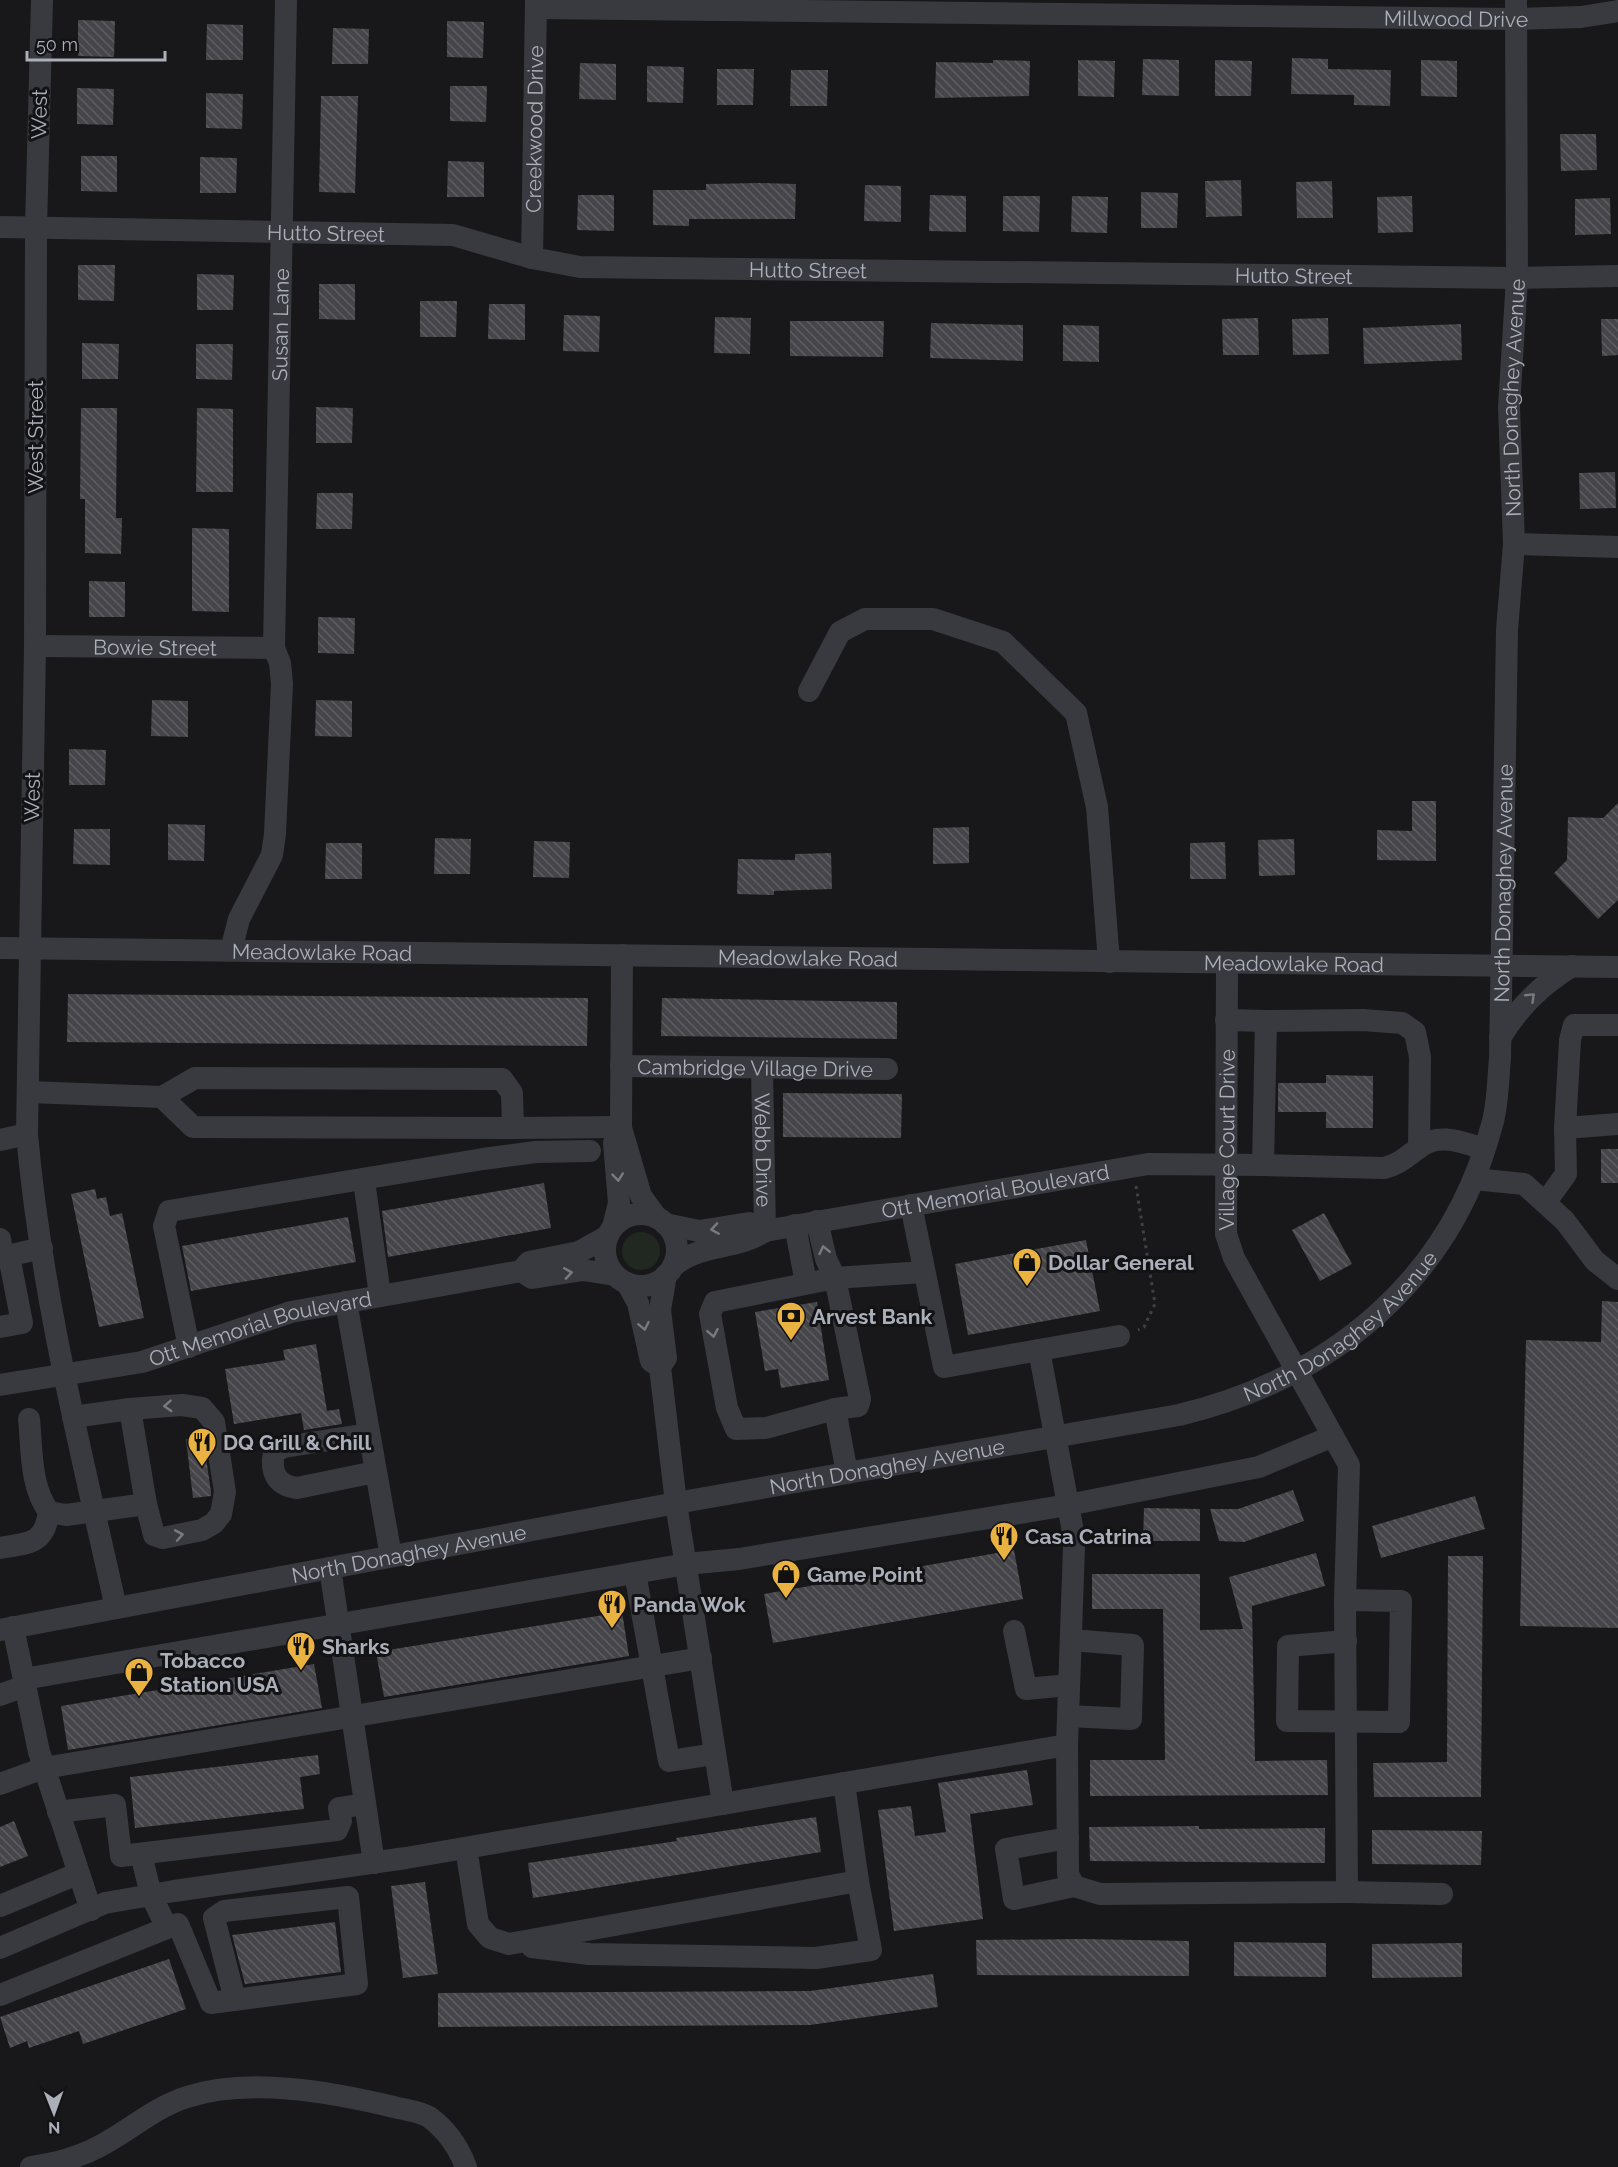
<svg xmlns="http://www.w3.org/2000/svg" width="1618" height="2167" font-family="Raleway,sans-serif">
  <defs>
    <pattern id="building-back-hatch" width="6" height="6" patternUnits="userSpaceOnUse" patternTransform="scale(1.5)"><rect width="6" height="6" fill="#45454a"/><path d="M-1 5l2 2M0 0l6 6M5-1l2 2" fill="none" stroke="#5d5d62"/></pattern>
  </defs>
  <rect width="100%" height="100%" fill="#18181a"/>
  <path fill="#202821" d="M622 1251a19 19 0 1 1 38 0a19 19 0 1 1-38 0Z"/>
  <path fill="url(#building-back-hatch)" d="M78 20 115 21 114 57 78 56Z
    M447 21 484 22 483 58 447 57Z
    M207 24 243 25V60H206Z
    M333 28 369 29 368 64H332Z
    M1292 58 1328 59V69L1391 70 1390 106 1354 105V95L1291 94Z
    M1143 59 1179 60V96L1142 95Z
    M993 60 1030 61 1029 96 935 98 936 62 993 63Z
    M1078 60 1115 61 1114 97 1078 96Z
    M1215 60 1252 61 1251 96H1215Z
    M1421 60 1457 61V97L1421 96Z
    M580 63 616 64V100L579 99Z
    M647 66 684 67 683 103 647 102Z
    M717 69H754L753 105H717Z
    M791 70H828L827 106H790Z
    M450 86H487L486 122 450 121Z
    M77 88 114 89 113 125 77 124Z
    M206 93 243 94 242 129 206 128Z
    M321 96H358L355 193 319 192Z
    M1560 134H1596L1597 170 1561 171Z
    M81 156H117V192L81 191Z
    M200 157 237 158 236 193H200Z
    M448 161 484 162V197H447Z
    M1241 180 1242 216 1206 217 1205 181Z
    M1332 181 1333 218H1297L1296 182Z
    M759 183 796 184 795 219H689V226L653 225V190H706V184Z
    M865 185 901 186V222L864 221Z
    M1141 192 1178 193 1177 228H1141Z
    M578 195H614V231L577 230Z
    M930 195 966 196V232L929 231Z
    M1003 196H1040L1039 232 1003 231Z
    M1072 196 1108 197 1107 233 1071 232Z
    M1412 196 1413 232 1378 233 1377 197Z
    M1610 198 1611 234 1575 235V199Z
    M78 265H115L114 301 78 300Z
    M197 274 234 275 233 310H197Z
    M319 284H355V320L319 319Z
    M420 301H457L456 337H420Z
    M489 304H525V340L488 339Z
    M564 315 600 316 599 352 563 351Z
    M715 317 751 318 750 354 714 353Z
    M1258 318 1259 355H1223L1222 319Z
    M1328 318 1329 354 1293 355 1292 319Z
    M1601 319H1618V355L1602 356Z
    M790 321H884L883 357 790 356Z
    M931 323 1023 325V361L930 358Z
    M1461 324 1462 360 1364 364 1363 328Z
    M1063 325 1099 326V362L1063 361Z
    M82 343 119 344 118 379H82Z
    M196 344H233L232 380 196 379Z
    M316 407 353 408 352 443H316Z
    M81 408H117L116 518H122L121 554 85 553V499H80Z
    M197 408 233 409V492H196Z
    M1615 472 1616 508 1580 509 1579 473Z
    M317 493H353L352 529H316Z
    M192 528 229 529V612L192 611Z
    M89 581 125 582V617H89Z
    M318 617 355 618 354 654 318 653Z
    M152 700 188 701V737L151 736Z
    M316 700 352 701V737L315 736Z
    M69 749 106 750 105 785H69Z
    M1412 801H1436V861L1377 860V830L1412 831Z
    M1618 803V900L1598 919 1554 873 1567 860 1568 817 1603 818Z
    M168 824 205 825 204 861 168 860Z
    M969 827V863L933 864V828Z
    M74 829H110V865L73 864Z
    M435 838 471 839 470 874H434Z
    M1294 839 1295 875 1259 876 1258 840Z
    M534 841 570 842 569 878 533 877Z
    M1225 842 1226 879H1190V843Z
    M326 843H362V879H325Z
    M831 853 832 889 774 891V895L737 894 738 859 795 860V854Z
    M68 994 588 998 587 1046 67 1042Z
    M662 998 897 1002V1039L661 1036Z
    M1326 1075 1373 1076V1128H1326V1112H1278V1083H1326Z
    M783 1093 902 1094 901 1138 783 1137Z
    M1601 1149H1618V1183H1601Z
    M544 1183 551 1228 388 1257 382 1211Z
    M95 1189 97 1199 106 1197 110 1216 122 1213 144 1318 99 1327 71 1194Z
    M1324 1213 1352 1264 1320 1281 1292 1230Z
    M348 1217 356 1262 191 1291 182 1246Z
    M1086 1240 1100 1311 968 1335 955 1264Z
    M1602 1301 1618 1302V1628L1520 1626 1526 1340 1601 1342Z
    M817 1302 829 1380 781 1388 778 1369 765 1371 755 1312Z
    M316 1344 327 1411 339 1409 342 1424 304 1430 301 1413 234 1424 225 1369 285 1360 283 1350Z
    M203 1437 211 1492V1496L193 1498 186 1439Z
    M1293 1490 1304 1521 1244 1542 1219 1541 1210 1509H1238Z
    M1475 1496 1485 1529 1381 1558 1372 1526Z
    M1144 1508 1200 1509V1541H1143Z
    M1014 1550 1023 1599 773 1643 764 1594Z
    M1316 1553 1325 1586 1252 1606 1255 1761 1327 1760 1328 1795 1090 1796V1760H1165L1163 1609H1092V1574H1200V1630L1243 1629 1229 1577Z
    M1448 1556H1483L1481 1797H1374L1373 1763 1447 1762Z
    M622 1612 629 1656 384 1697 376 1652Z
    M314 1664 322 1708 68 1750 61 1706Z
    M318 1755 320 1774 300 1777 304 1809 135 1828 130 1777Z
    M1027 1770 1033 1805 970 1814 983 1919 894 1931 878 1810 911 1806 915 1836 946 1832 938 1783Z
    M816 1817 821 1852 533 1898 528 1863 677 1841 676 1838Z
    M14 1821 28 1856 0 1867V1827Z
    M1199 1826V1829L1325 1828V1863L1090 1861 1089 1827Z
    M1372 1830 1482 1831 1481 1865 1372 1864Z
    M425 1882 438 1974 403 1978 391 1886Z
    M335 1922 341 1972 245 1984 232 1935Z
    M1083 1939 1189 1941V1976L977 1975 976 1940Z
    M1234 1942 1326 1943V1977L1234 1976Z
    M1462 1943V1977L1372 1978V1944Z
    M169 1959 186 2009 83 2044 79 2031 29 2048 27 2041 10 2048 0 2017Z
    M933 1974 938 2007 810 2025 438 2027V1993L810 1991Z"/>
  <g fill="none" stroke-linecap="round" stroke-linejoin="round">
    <path stroke="#3f4146" stroke-width="3" stroke-dasharray="3 4.5" stroke-linecap="butt" d="M1136 1186 1155 1304 1144 1327 1138 1330"/>
    <g stroke="#393a3f" stroke-width="22">
      <path d="M42 0 36 228 35 646 27 1134C41 1294 81 1451 116 1608"/>
      <path id="s1" d="M536 8 1515 19 1581 17 1618 11"/>
      <path id="s2" d="M0 227 453 235 532 258 580 267 1517 278 1618 276"/>
      <path id="s3" d="M532 258 536 0"/>
      <path d="M1514 544 1618 547"/>
      <path id="s4" d="M35 646 274 648"/>
      <path d="M809 691 840 632 865 619H933L1003 642 1076 713 1097 807 1109 962"/>
      <path id="s5" d="M0 948 1618 967"/>
      <path id="s6" d="M231 950 239 919 272 855 275 834 282 684 280 663 274 648 286 0"/>
      <path d="M1266 1021 1363 1020 1402 1023 1415 1032 1420 1057 1419 1148"/>
      <path d="M1500 1038C1519 1007 1541 985 1572 966"/>
      <path id="s7" d="M621 1066 887 1069"/>
      <path id="s8" d="M762 1069 765 1231"/>
      <path d="M28 1092 162 1097 195 1078 502 1079 512 1093 513 1128 621 1127"/>
      <path d="M162 1097 193 1127 513 1128"/>
      <path d="M1565 1128 1570 1040 1574 1025H1618"/>
      <path d="M622 1131 641 1196 657 1218"/>
      <path d="M0 1140 27 1134"/>
      <path d="M1263 1165 1384 1168C1400 1164 1407 1156 1420 1147 1440 1132 1463 1143 1484 1149"/>
      <path d="M1474 1179 1524 1184 1565 1221 1595 1261 1618 1279"/>
      <path d="M364 1181 380 1295"/>
      <path d="M1545 1203 1566 1174 1565 1128 1618 1124"/>
      <path id="s9" d="M911 1205 944 1367 1039 1350 1072 1526 1074 1547 1067 1745 1068 1874 1074 1886 1100 1894 1347 1892 1345 1600 1349 1465 1234 1258 1226 1234 1227 963"/>
      <circle cx="641" cy="1250" r="36"/>
      <path d="M817 1221 826 1259 835 1278 860 1399 858 1406 835 1409 847 1473"/>
      <path d="M665 1224 699 1231 749 1223 765 1231"/>
      <path d="M795 1225 806 1283"/>
      <path d="M613 1227 619 1203 614 1143 621 1127 622 955"/>
      <path d="M0 1239 3 1257 42 1248"/>
      <path id="s10" d="M673 1266C704 1242 735 1251 765 1231L1148 1164 1263 1165 1266 1021 1226 1020"/>
      <path d="M521 1271 532 1278 583 1270 615 1275"/>
      <path d="M666 1275 660 1310 666 1358 660 1367 676 1503 723 1804"/>
      <path d="M627 1283 638 1303 651 1361 660 1367"/>
      <path d="M346 1302 391 1556"/>
      <path d="M0 1327 22 1323 9 1256"/>
      <path d="M189 1347 164 1226 169 1211 483 1159 536 1152 590 1151"/>
      <path d="M1039 1350 1119 1336"/>
      <path id="s11" d="M0 1385 142 1362 291 1312 521 1271 529 1262 579 1252 608 1236"/>
      <path d="M130 1409 182 1405 202 1408 214 1422 225 1492 221 1514 214 1523 202 1530 163 1538 154 1535 146 1504"/>
      <path d="M835 1409 766 1428 736 1429 727 1408 710 1314 715 1302 835 1278 924 1272"/>
      <path d="M29 1419C32 1449 30 1487 49 1512L66 1515 146 1504 130 1409 73 1417"/>
      <path d="M368 1434 284 1447 274 1452C270 1472 276 1485 297 1488L375 1472"/>
      <path d="M0 1548C29 1543 44 1545 49 1512"/>
      <path d="M330 1568 374 1863"/>
      <path d="M635 1573 669 1761 715 1754"/>
      <path d="M1345 1600 1401 1601 1399 1722 1287 1721 1288 1646 1346 1641"/>
      <path d="M13 1627 39 1752 91 1910"/>
      <path id="s12" d="M0 1630 676 1503 1179 1415C1333 1378 1453 1278 1493 1121 1498 1101 1498 1079 1500 1058L1507 630 1514 544 1509 407 1517 278 1516 0"/>
      <path d="M1014 1631 1026 1689 1069 1685"/>
      <path d="M24 1679 686 1564 739 1559 1068 1505 1259 1467 1333 1436"/>
      <path d="M0 1695 25 1686"/>
      <path d="M1068 1716 1131 1719 1133 1645 1071 1640"/>
      <path d="M0 1784 44 1768 701 1658"/>
      <path d="M58 1812 115 1805 121 1856 337 1830 341 1821 339 1808 365 1804"/>
      <path d="M1068 1838 1006 1849 1014 1899 1074 1886"/>
      <path d="M466 1848 478 1924 490 1938 509 1944 858 1881 844 1783"/>
      <path d="M1347 1892 1442 1894"/>
      <path d="M0 1906 77 1874"/>
      <path d="M167 1928 178 1924 211 2003 357 1984 348 1897 224 1911 214 1918 235 2000"/>
      <path d="M532 1947 589 1954 816 1958 871 1950 858 1881"/>
      <path d="M0 1948 105 1903 174 1891 406 1858 1067 1745"/>
      <path d="M0 1995 167 1928 151 1895 141 1854"/>
      <path d="M31 2167C56 2163 78 2158 100 2146 129 2131 155 2107 187 2097 250 2077 331 2092 394 2107 405 2110 420 2111 429 2117 447 2130 458 2146 466 2167"/>
    </g>
  </g>
  <defs><path id="oneway-chevron" d="M-2-3.5L2.5 0L-2 3.5" fill="none" stroke-width="1.6" stroke-linecap="round" stroke-linejoin="round" transform="scale(1.5)"/></defs>
  <g stroke="#787a82">
    <use href="#oneway-chevron" transform="translate(1531 997) rotate(-44)"/>
    <use href="#oneway-chevron" transform="translate(618 1177) rotate(84)"/>
    <use href="#oneway-chevron" transform="translate(715 1229) rotate(171)"/>
    <use href="#oneway-chevron" transform="translate(824 1250) rotate(-103)"/>
    <use href="#oneway-chevron" transform="translate(568 1273) rotate(-9)"/>
    <use href="#oneway-chevron" transform="translate(644 1326) rotate(78)"/>
    <use href="#oneway-chevron" transform="translate(713 1333) rotate(79)"/>
    <use href="#oneway-chevron" transform="translate(168 1406) rotate(176)"/>
    <use href="#oneway-chevron" transform="translate(179 1535) rotate(-10)"/>
  </g>
  <defs>
    <g id="shop-pin" transform="scale(1.5)"><path d="M0 17L-7.5 6A9.5 9.5 0 1 1 7.5 6Z" fill="#eab341" stroke="#131315"/><path d="M-5-2.5h2.3a2.7 3.5 0 0 1 5.4 0H5L5.5 6h-11ZM-1.5-2.5h3a1.5 2.3 0 0 0-3 0Z" fill="#111"/></g>
    <g id="bank-pin" transform="scale(1.5)"><path d="M0 17L-7.5 6A9.5 9.5 0 1 1 7.5 6Z" fill="#eab341" stroke="#131315"/><path d="M-6-4H6V4H-6ZM0-2.3a2.3 2.3 0 1 0 0 4.6a2.3 2.3 0 1 0 0-4.6Z" fill="#111"/></g>
    <g id="restaurant-pin" transform="scale(1.5)"><path d="M0 17L-7.5 6A9.5 9.5 0 1 1 7.5 6Z" fill="#eab341" stroke="#131315"/><path d="M-5-6h1v4h1v-4h1v4h1v-4h1v5L-1.5 .5V6h-2V.5L-5-1ZM5-6V6H3V1.5H1.5Q1.5-4 5-6Z" fill="#111"/></g>
  </defs>
  <g fill-rule="evenodd">
    <use href="#shop-pin" x="1027" y="1262"/>
    <use href="#bank-pin" x="791" y="1316"/>
    <use href="#restaurant-pin" x="202" y="1442"/>
    <use href="#restaurant-pin" x="1004" y="1536"/>
    <use href="#shop-pin" x="786" y="1574"/>
    <use href="#restaurant-pin" x="612" y="1604"/>
    <use href="#restaurant-pin" x="301" y="1646"/>
    <use href="#shop-pin" x="139" y="1672"/>
  </g>
  <g text-anchor="middle" dominant-baseline="central" stroke-width="6" stroke-linejoin="round" paint-order="stroke">
    <g font-size="21" fill="#abafb9" stroke="#131315">
      <text stroke="none"><textPath href="#s1" startOffset="920">Millwood Drive</textPath></text>
      <text transform="translate(39 114) rotate(-89)">West</text>
      <text stroke="none"><textPath href="#s3" startOffset="129">Creekwood Drive</textPath></text>
      <text stroke="none"><textPath href="#s2" startOffset="326">Hutto Street</textPath></text>
      <text stroke="none"><textPath href="#s2" startOffset="812">Hutto Street</textPath></text>
      <text stroke="none"><textPath href="#s2" startOffset="1298">Hutto Street</textPath></text>
      <text stroke="none"><textPath href="#s6" startOffset="636">Susan Lane</textPath></text>
      <text stroke="none"><textPath href="#s12" startOffset="2376">North Donaghey Avenue</textPath></text>
      <text transform="translate(35 437) rotate(-90)">West Street</text>
      <text stroke="none"><textPath href="#s4" startOffset="120">Bowie Street</textPath></text>
      <text transform="translate(32 797) rotate(-89)">West</text>
      <text stroke="none"><textPath href="#s12" startOffset="1890">North Donaghey Avenue</textPath></text>
      <text stroke="none"><textPath href="#s5" startOffset="322">Meadowlake Road</textPath></text>
      <text stroke="none"><textPath href="#s5" startOffset="808">Meadowlake Road</textPath></text>
      <text stroke="none"><textPath href="#s5" startOffset="1294">Meadowlake Road</textPath></text>
      <text stroke="none"><textPath href="#s7" startOffset="134">Cambridge Village Drive</textPath></text>
      <text stroke="none"><textPath href="#s9" startOffset="1860">Village Court Drive</textPath></text>
      <text stroke="none"><textPath href="#s8" startOffset="81">Webb Drive</textPath></text>
      <text stroke="none"><textPath href="#s10" startOffset="333">Ott Memorial Boulevard</textPath></text>
      <text stroke="none"><textPath href="#s12" startOffset="1386">North Donaghey Avenue</textPath></text>
      <text stroke="none"><textPath href="#s11" startOffset="267">Ott Memorial Boulevard</textPath></text>
      <text stroke="none"><textPath href="#s12" startOffset="902">North Donaghey Avenue</textPath></text>
      <text stroke="none"><textPath href="#s12" startOffset="416">North Donaghey Avenue</textPath></text>
    </g>
    <g font-size="21" font-weight="bold" fill="#abafb9" stroke="#131315" text-anchor="start">
      <text x="1048" y="1262">Dollar General</text>
      <text x="812" y="1316">Arvest Bank</text>
      <text x="223" y="1442">DQ Grill &amp; Chill</text>
      <text x="1025" y="1536">Casa Catrina</text>
      <text x="807" y="1574">Game Point</text>
      <text x="633" y="1604">Panda Wok</text>
      <text x="322" y="1646">Sharks</text>
      <text x="160" y="1660">Tobacco<tspan x="160" dy="24">Station USA</tspan></text>
    </g>
  </g>
  <g transform="translate(54 2113) rotate(179)" stroke="#131315" stroke-width="4.5" paint-order="stroke">
  <path d="M0-4.5L10 22L0 15L-10 22Z" fill="#abafb9"/>
  <text y="-9" font-size="16" font-weight="bold" text-anchor="middle" fill="#abafb9">N</text>
  </g>
  <path d="M27 51v9h138v-9" fill="none" stroke="#abafb9" stroke-width="3"/>
  <text x="36" y="51" font-size="18" fill="#abafb9" stroke="#131315" stroke-width="4.5" paint-order="stroke">50 m</text>
</svg>
